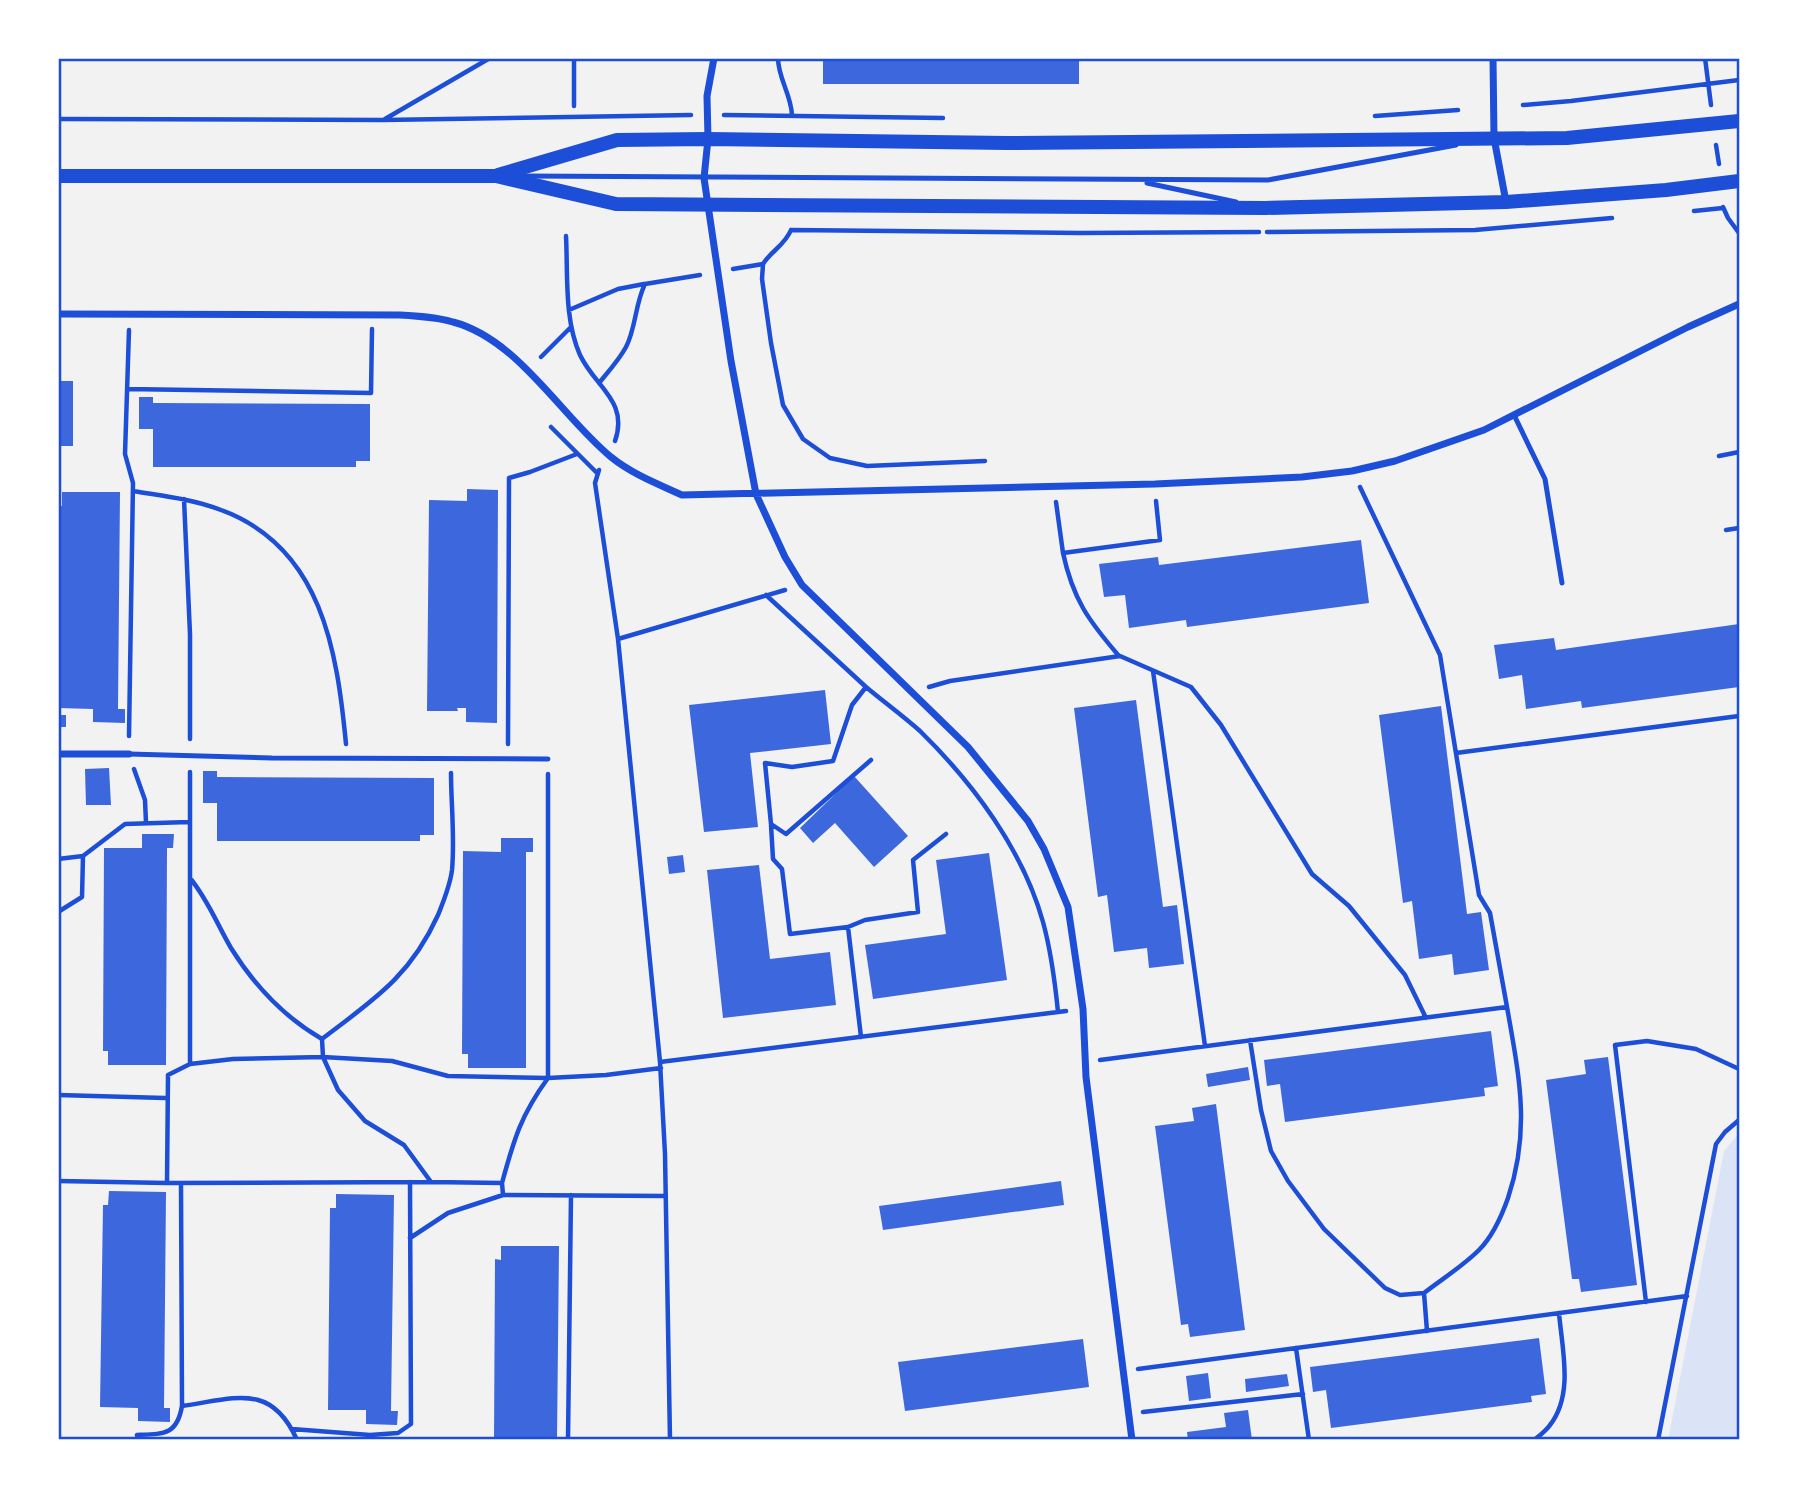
<svg xmlns="http://www.w3.org/2000/svg" width="1797" height="1498" font-family="'Titillium Web',sans-serif">
  <rect width="100%" height="100%" fill="#f2f2f2"/>
  <path fill="#dbe4f7" d="M1739 1133V1440H1668L1724 1151Z"/>
  <path fill="#3d67dc" d="M823 58H1079V84H823Z
    M59 381H73V446H58Z
    M139 397H153V403L370 404V461H356V467H153V429H139Z
    M467 489 498 490 497 723 466 722V708H457L458 711H427L429 500 467 501Z
    M62 492H120L118 709H125V723L93 722V709L58 708V506H62Z
    M1361 540 1369 603 1187 627 1186 620 1129 628 1125 595 1104 597 1099 564 1158 557 1159 565Z
    M1739 624V687L1582 708 1581 701 1526 709 1522 675 1499 679 1494 645 1554 638 1556 650Z
    M825 690 831 744 750 753 758 827 704 832 689 705Z
    M1136 700 1163 907 1177 905 1184 964 1149 968 1147 948 1114 952 1107 895 1098 897 1074 708Z
    M1441 706 1467 914 1481 912 1489 970 1454 975 1452 954 1419 959 1412 901 1403 903 1379 715Z
    M58 715H66V727H58Z
    M109 768 111 805H86L85 769Z
    M203 771H217V777L434 778V835H420V841H217V803H203Z
    M854 776 908 836 874 867 835 823 813 843 800 828Z
    M142 834H174L173 848H167L166 1065H108V1051H103L104 848H142Z
    M501 838H533V852H526V1068H468V1054H462L463 851 501 852Z
    M989 853 1007 980 873 999 865 945 946 934 936 860Z
    M683 855 685 872 669 874 667 857Z
    M759 865 770 959 830 952 836 1005 723 1018 707 870Z
    M1491 1031 1498 1086 1484 1088 1485 1096 1285 1122 1280 1084 1267 1086 1264 1060Z
    M1608 1057 1637 1285 1581 1292 1579 1279H1572L1546 1080 1586 1074 1584 1060Z
    M1248 1067 1250 1080 1208 1087 1206 1074Z
    M1216 1104 1245 1330 1190 1337 1188 1324 1181 1325 1155 1126 1194 1121 1192 1108Z
    M1061 1181 1064 1205 883 1230 879 1206Z
    M109 1191 166 1192 164 1408H170V1422L138 1421V1408L100 1407 103 1205H108Z
    M336 1194 394 1195 391 1411H398L397 1425 366 1424V1410H328L330 1208H336Z
    M501 1246H559L557 1440H494L495 1259 501 1260Z
    M1539 1338 1546 1394 1531 1396 1532 1402 1331 1428 1326 1390 1313 1392 1310 1367Z
    M1083 1339 1089 1387 905 1411 898 1362Z
    M1208 1373 1211 1398 1189 1401 1186 1376Z
    M1287 1374 1289 1386 1246 1392 1245 1379Z
    M1248 1410 1252 1440H1188L1187 1432 1226 1427 1224 1413Z"/>
  <g fill="none" stroke-linecap="round" stroke-linejoin="round">
    <path stroke="#1d4ed8" stroke-width="4.5" d="M778 58C778 78 791 94 792 115
      M1705 58 1711 105
      M1523 105 1571 101 1739 80
      M574 106V58
      M724 115 943 118
      M1375 116 1458 110
      M58 119 383 120 691 115
      M385 119 490 58
      M1716 145 1719 164
      M1723 207 1728 218 1739 233
      M1694 211 1723 208
      M791 230 1080 233 1259 232
      M1267 232 1475 230 1612 218
      M566 236C568 275 564 319 580 355 595 387 629 401 615 441
      M763 264 762 279 771 343 783 405 803 439 830 458 867 466 985 461
      M733 269 763 264C771 251 785 245 791 230
      M569 310 618 289 644 284
      M129 330 125 454 133 483 129 736
      M541 357 571 327
      M599 383C608 372 619 360 626 347 636 328 635 304 645 284L700 275
      M127 389 371 393 372 329
      M551 427 597 473
      M1719 456 1739 452
      M599 470 595 483 618 639 660 1062 665 1154 670 1440
      M1360 487 1440 655 1479 895 1490 913 1507 1007
      M133 491C163 496 193 499 221 510 322 547 337 651 346 744
      M184 499 190 634V739
      M1056 502 1063 553
      M1726 530 1739 528
      M766 595 866 687 852 705 833 761 792 767 765 763 771 824 786 834 871 760
      M618 639 785 590
      M1119 656C1088 620 1073 599 1063 553L1160 540 1156 501
      M1153 671 1205 1046
      M866 687C884 702 903 716 920 731 973 783 1023 850 1043 922 1051 951 1055 982 1058 1012
      M929 687 950 681 1120 656 1191 687 1221 725 1312 874 1349 906 1405 975 1426 1018
      M508 744 509 478 530 472 577 454
      M1456 753 1739 716
      M134 769 145 800 146 823
      M451 773C451 804 455 838 452 870 450 886 444 900 438 915 410 977 373 1000 322 1039L323 1057 338 1090 365 1121 404 1145 431 1182 502 1183C514 1139 521 1115 548 1078L606 1075 661 1068
      M771 825 773 859 782 869 790 934 848 927 865 920 918 912 913 860 946 834
      M58 859 83 856
      M190 878C208 900 217 924 231 948 254 985 284 1017 322 1039
      M58 912 82 897 83 856 125 824 189 822
      M848 927 861 1037
      M1250 1040 1261 1110 1271 1151 1288 1181 1324 1229 1385 1288 1400 1295 1424 1293
      M1100 1060 1507 1007C1519 1076 1531 1129 1508 1198 1502 1215 1492 1237 1479 1250 1463 1266 1442 1279 1424 1293L1427 1331
      M660 1062 1066 1011
      M190 1064V772
      M58 1095 165 1098
      M58 1181 167 1183 168 1075 190 1064 233 1059 323 1057 392 1061 448 1076 548 1078V774
      M167 1183 431 1182
      M502 1183 503 1195 666 1196
      M410 1238 448 1213 503 1195
      M1646 1302 1615 1045 1647 1041 1696 1049 1739 1069
      M1296 1348 1309 1440
      M1138 1369 1687 1296
      M182 1406C233 1399 271 1381 297 1440
      M1143 1412 1303 1394
      M292 1429 370 1435
      M138 1440 137 1435C164 1434 177 1435 182 1406L181 1183
      M370 1440V1435L398 1433 411 1424 410 1182
      M568 1440 571 1195
      M1534 1440C1539 1436 1546 1431 1550 1425 1574 1394 1562 1349 1559 1313
      M1658 1440 1716 1144 1725 1132 1739 1120"/>
    <path stroke="#1d4ed8" stroke-width="5" d="M521 176 1268 180 1456 145
      M1147 183 1236 202
      M1514 415 1545 479 1562 583
      M129 754 272 758 548 759"/>
    <path stroke="#1d4ed8" stroke-width="7" d="M714 58 707 96 708 139 704 178 731 361 756 494 785 557 802 585 968 747 1028 821 1044 849 1068 907 1083 1009 1086 1077 1132 1440
      M1493 58 1494 138 1506 202
      M58 314 400 315C418 316 436 317 453 322 518 339 561 416 611 457 632 474 658 484 682 495L1155 484 1302 477 1352 471 1395 461 1484 430 1688 327 1739 304
      M58 754H129"/>
    <path stroke="#1d4ed8" stroke-width="14" d="M498 175 617 140 708 139 1007 143 1567 138 1739 121
      M58 176H496L616 204 1265 208 1506 202 1666 190 1739 181"/>
  </g>
  <rect width="1797" height="1498" fill="none" stroke="#ffffff" stroke-width="119"/>
  <rect x="60" y="60" width="1678" height="1378" fill="none" stroke="#1d4ed8" stroke-width="2.5"/>
</svg>
